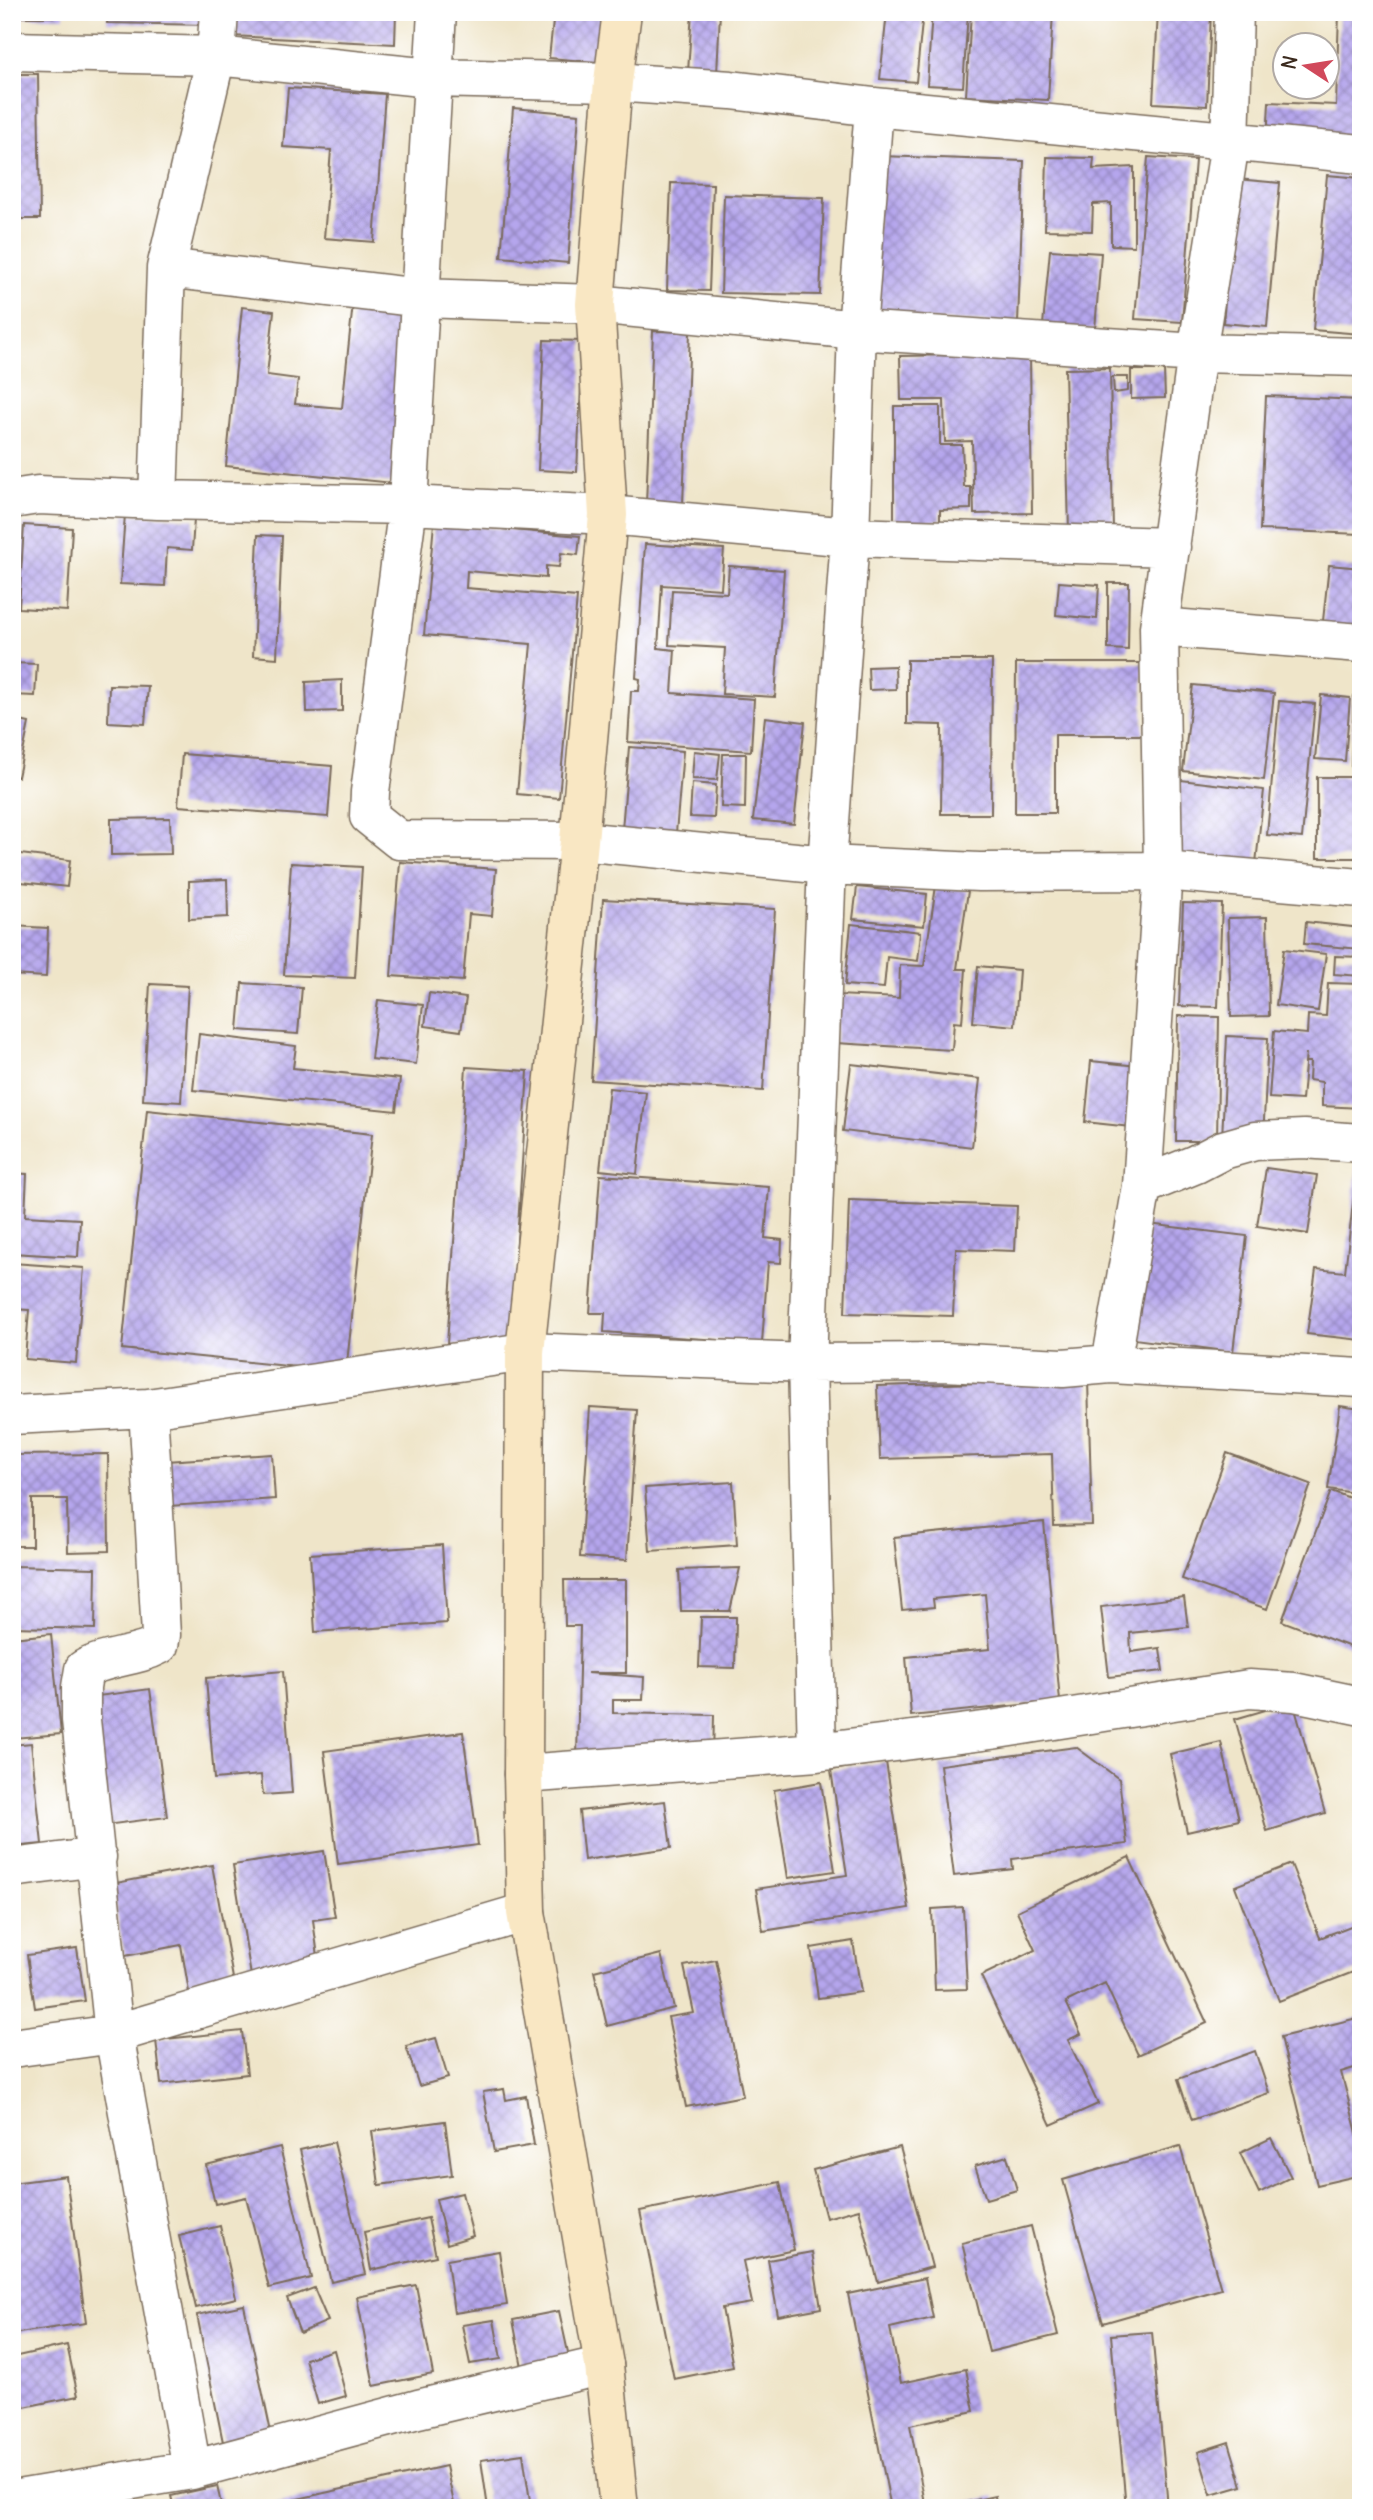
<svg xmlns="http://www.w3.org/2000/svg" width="1373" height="2520" font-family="Delius,sans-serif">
  <defs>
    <pattern id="building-cross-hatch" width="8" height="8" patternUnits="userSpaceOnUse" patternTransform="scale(1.75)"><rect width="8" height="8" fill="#b5a6ed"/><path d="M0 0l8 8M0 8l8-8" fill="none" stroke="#9487bf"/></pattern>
  </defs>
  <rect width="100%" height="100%" fill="#fff"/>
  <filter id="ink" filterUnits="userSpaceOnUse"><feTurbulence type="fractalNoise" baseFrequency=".0143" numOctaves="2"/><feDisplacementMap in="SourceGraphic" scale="14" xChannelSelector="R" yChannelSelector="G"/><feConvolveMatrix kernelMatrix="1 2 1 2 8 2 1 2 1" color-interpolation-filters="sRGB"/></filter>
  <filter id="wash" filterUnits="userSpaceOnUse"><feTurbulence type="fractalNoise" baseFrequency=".00686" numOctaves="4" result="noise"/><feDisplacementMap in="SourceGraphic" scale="28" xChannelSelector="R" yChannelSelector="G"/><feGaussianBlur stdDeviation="1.57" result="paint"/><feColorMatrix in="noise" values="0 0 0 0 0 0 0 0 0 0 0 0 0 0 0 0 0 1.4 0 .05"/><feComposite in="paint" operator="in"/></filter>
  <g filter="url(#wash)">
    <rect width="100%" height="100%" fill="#efe5c9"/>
    <g id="blocks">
      <path fill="url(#building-cross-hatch)" d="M12 12H64V17H12Z
        M108 12H210L209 25 107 23Z
        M232 12H396L395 44 231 36Z
        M554 12H603L598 62 549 58Z
        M692 12H720L717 74 688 72Z
        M887 12H923L916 82 880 79Z
        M932 12H968L963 87 927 85Z
        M971 12H1053L1048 100 966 96Z
        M1158 12H1211L1207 106 1153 103Z
        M1339 12H1361V145L1267 142 1269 102 1336 105Z
        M12 74H38L40 219H12Z
        M288 88 385 94 374 242 324 238 331 150 283 147Z
        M513 108 579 114 568 263 501 257Z
        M880 156 1024 161 1018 323 873 318Z
        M1047 157 1094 158 1093 169 1134 167V246L1111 245V203L1093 204 1092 231 1045 230Z
        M1148 157 1195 160 1182 322 1135 319Z
        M1327 175 1361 178V334L1313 330Z
        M1237 179 1280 183 1267 327 1223 323Z
        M671 183 713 184 709 291 667 290Z
        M724 195 824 198 820 295 721 293Z
        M1050 250 1101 253 1095 330 1043 325Z
        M353 303 412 309 393 483 226 466 242 307 274 311 267 375 298 379 295 404 342 408Z
        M653 331 690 332 683 504H646Z
        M544 340 583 341 577 472 538 470Z
        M1030 354 1032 513 974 514 972 441 945 442 944 400H901L900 356Z
        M1110 368 1113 531 1069 532 1065 369Z
        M1131 370H1164L1165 398 1131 399Z
        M1113 377H1128V391L1114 393Z
        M1266 396 1361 400V534L1260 530Z
        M894 406H940V445H962L964 487H971V509L940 510V521H894Z
        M125 514 194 519 192 550 167 548 165 586 120 584Z
        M434 523 580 536 578 555 561 553 559 567 546 566V578L467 571 466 588 577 597 559 798 517 794 531 644 424 635Z
        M24 525 72 528 67 611 19 608Z
        M258 535 282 536 277 658 253 656Z
        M645 544 724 549 721 589 662 585 658 648 675 650 672 693 754 699 751 751 628 742 631 691H639L640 679 636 678Z
        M1329 565 1361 568 1356 633 1322 630Z
        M729 566 784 570 775 697 722 694 725 648 669 645 672 590 727 593Z
        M1059 582 1099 585 1097 619 1056 615Z
        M1108 583H1129L1128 650 1108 649Z
        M907 660H992L991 814H941L942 725 907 724Z
        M12 663 37 664 35 696 12 695Z
        M1016 663H1143V735H1055V813H1015Z
        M895 666 896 689 869 690 868 667Z
        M342 680V711L307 712 306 682Z
        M109 685 148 686 145 724 108 722Z
        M1193 685 1274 693 1264 780 1183 771Z
        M1321 695 1350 698 1345 761 1315 759Z
        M1354 696H1361V767L1351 766Z
        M1279 701 1315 704 1302 838 1267 835Z
        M765 717 805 722 794 824 753 820Z
        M12 719 29 723 18 777 12 776Z
        M629 747 683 751 675 845 621 841Z
        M694 751 720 754 717 780 692 779Z
        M182 754 332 766 328 817 178 806Z
        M723 754H746L745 808 721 807Z
        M1317 777H1356L1357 858H1317Z
        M1181 780 1264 790 1256 863 1173 854Z
        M692 783 716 785 714 818 690 817Z
        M170 818 171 854 111 855V819Z
        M12 853 70 860 67 887 12 881Z
        M400 862 496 869 492 916 469 914 463 981 391 976Z
        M291 863 362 867 355 978 284 975Z
        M227 879 228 917 189 919V881Z
        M936 886 968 891 957 969H966L962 1023 954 1022 952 1050 836 1043 838 995 899 998 900 965 924 966Z
        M857 887 927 894 924 926 853 919Z
        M603 899 775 909 763 1091 591 1080Z
        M1183 903 1222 904 1218 1007 1179 1006Z
        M1267 917 1269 1016 1231 1017 1228 918Z
        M1306 922 1361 928V949L1304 944Z
        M851 924 921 932 918 961 887 957 884 988 845 985Z
        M12 926 48 928 46 977 12 975Z
        M1284 949 1326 954 1318 1011 1276 1005Z
        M1335 956 1361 957V976L1334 974Z
        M978 966 1019 970 1015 1026 973 1022Z
        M242 983 302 987 298 1034 238 1030Z
        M1328 983 1361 984V1108L1322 1106V1082L1309 1080 1310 1062H1305L1306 1053 1302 1100 1269 1098 1274 1031 1307 1034 1308 1015 1326 1016Z
        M150 984 188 986 181 1102 143 1100Z
        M429 993 466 998 461 1031 425 1026Z
        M378 1000 423 1005 416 1064 371 1059Z
        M1178 1016 1219 1017 1217 1141H1176Z
        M199 1034 296 1046 293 1068 400 1079 396 1111 193 1090Z
        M1227 1036 1268 1038 1263 1140 1222 1138Z
        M1091 1061 1147 1067 1140 1128 1085 1122Z
        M851 1064 980 1079 972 1147 843 1131Z
        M466 1067 528 1071 510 1348 447 1344Z
        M609 1088 646 1092 637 1174 600 1170Z
        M147 1110 372 1134 346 1372 122 1349Z
        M1358 1159 1361 1160V1340L1307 1334 1316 1269 1345 1272Z
        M1266 1168 1317 1175 1308 1234 1257 1226Z
        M12 1173 27 1174 25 1216 80 1219 78 1257 12 1253Z
        M600 1175 769 1187 765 1238 782 1240 781 1263 768 1262 762 1343 604 1332 605 1313H590Z
        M849 1200 1017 1206 1015 1251 956 1249 953 1316 845 1313Z
        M1148 1224 1247 1236 1233 1352 1134 1339Z
        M12 1263 84 1268 76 1363 25 1359 29 1310 12 1309Z
        M1088 1380 1092 1525 1054 1526 1052 1454 880 1459 877 1386Z
        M1340 1406 1361 1409V1494L1328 1489Z
        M590 1407 637 1410 627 1560 580 1557Z
        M1227 1453 1311 1484 1267 1609 1182 1579Z
        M108 1454 109 1551 68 1552 67 1499H32V1546H12V1455Z
        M272 1454 275 1499 169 1506 166 1461Z
        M733 1482 737 1545 650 1551 645 1488Z
        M1331 1491 1361 1502V1651L1282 1621Z
        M1044 1522 1060 1701 911 1716 906 1657 990 1649 985 1594 933 1599 934 1607 902 1610 894 1537Z
        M442 1545 447 1623 315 1632 310 1554Z
        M12 1566 96 1568 95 1629 12 1627Z
        M740 1568 730 1611H681L679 1570Z
        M564 1580H626V1673H587L644 1677 643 1700H613V1713L714 1715 713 1759 577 1758 580 1626H565Z
        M1184 1597 1188 1627 1130 1633 1131 1652 1160 1648 1163 1671 1109 1677 1101 1607Z
        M701 1617H736L735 1668 699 1667Z
        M51 1634 61 1734 13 1738 12 1638Z
        M283 1671 292 1793 263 1795 261 1775 214 1779 206 1678Z
        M150 1689 167 1817 106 1825 90 1697Z
        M1293 1702 1325 1813 1267 1831 1235 1719Z
        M463 1732 478 1845 338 1864 324 1751Z
        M1221 1742 1239 1820 1187 1832 1170 1754Z
        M31 1743 42 1844 12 1847V1745Z
        M1076 1747 1119 1779 1127 1844 1012 1859 1013 1869 954 1876 940 1765Z
        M886 1762 909 1908 763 1931 756 1889 847 1875 831 1770Z
        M821 1782 835 1871 788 1878 774 1790Z
        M665 1801 671 1848 584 1860 579 1811Z
        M324 1851 335 1917 313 1920 320 1971 252 1982 233 1865Z
        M1129 1857 1207 2023 1138 2055 1105 1983 1066 2002 1081 2034 1068 2040 1098 2104 1051 2125 981 1976 1035 1950 1017 1911Z
        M1291 1864 1320 1938 1361 1922V1969L1279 2001 1235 1886Z
        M212 1865 235 1989 190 1998 181 1945 125 1956 111 1884Z
        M963 1907 967 1989 935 1990 932 1909Z
        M853 1941 861 1992 818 1998 811 1948Z
        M77 1948 85 2001 35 2008 27 1955Z
        M661 1954 674 2008 607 2026 594 1971Z
        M716 1960 743 2096 686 2107 668 2017 694 2013 684 1966Z
        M1361 2017V2066L1341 2072 1361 2148V2175L1317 2185 1281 2037Z
        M242 2031 247 2074 161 2084 156 2040Z
        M436 2038 448 2078 419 2086 406 2046Z
        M1255 2051 1269 2093 1192 2120 1178 2079Z
        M504 2089 506 2100 526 2096 534 2145 494 2152 483 2092Z
        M445 2121 452 2175 379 2185 372 2131Z
        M1271 2138 1291 2177 1259 2193 1240 2153Z
        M334 2142 366 2274 331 2282 300 2150Z
        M1180 2146 1221 2289 1103 2323 1063 2180Z
        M280 2147 311 2278 269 2288 246 2197 215 2204 206 2165Z
        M900 2147 932 2267 878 2282 859 2209 826 2218 813 2170Z
        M1007 2156 1017 2190 986 2199 975 2166Z
        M66 2176 86 2323 12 2334V2183Z
        M780 2182 794 2250 743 2261 752 2303 722 2308 733 2367 674 2379 640 2211Z
        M462 2193 473 2236 447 2244 436 2199Z
        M428 2218 436 2256 371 2270 364 2232Z
        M220 2226 236 2298 196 2308 179 2236Z
        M1031 2226 1058 2335 989 2352 962 2243Z
        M499 2251 507 2305 454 2313 447 2260Z
        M812 2252 821 2308 778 2316 768 2260Z
        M925 2278 933 2318 890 2328 901 2383 966 2369 974 2411 910 2425 926 2508H891L848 2294Z
        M416 2285 433 2374 374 2386 357 2297Z
        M314 2288 328 2321 300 2333 287 2298Z
        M244 2305 272 2437 224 2447 197 2315Z
        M559 2311 569 2357 522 2367 513 2320Z
        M494 2320 501 2359 470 2364 462 2325Z
        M1152 2332 1168 2507 1126 2508 1111 2335Z
        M67 2345 78 2396 24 2407 13 2357Z
        M334 2350 346 2396 318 2404 305 2359Z
        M1229 2442 1242 2486 1211 2495 1198 2452Z
        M523 2454 530 2501 488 2508 481 2460Z
        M446 2466 455 2508H392V2505L381 2508H257Z
        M217 2486 222 2508H174L171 2496Z
        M995 2496 997 2508H943V2507Z"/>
    </g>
  </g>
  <g filter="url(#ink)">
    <use href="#blocks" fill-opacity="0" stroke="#7a6b5a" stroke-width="2"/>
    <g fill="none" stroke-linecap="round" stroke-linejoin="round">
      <g stroke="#7a6b5a" stroke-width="41">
        <path id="street" d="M219 12 216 56 431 78 613 82 731 90 874 107 1361 154
          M437 12 408 505 370 792 369 816 399 840 579 841 827 865 979 872 1163 871 1361 888
          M12 51 216 56 166 268 421 298 595 304 857 330 1197 353 1361 357
          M12 499 38 495 158 500 408 505 608 515 850 537 1171 547
          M158 500 166 268
          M1159 627 1361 643
          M1142 1186 1196 1164 1223 1150 1255 1141 1304 1139 1361 1143
          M1111 1364 1142 1186 1163 871 1159 627 1197 353 1230 143 1234 12
          M148 1408 161 1635 159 1645C135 1658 107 1656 84 1669L81 1687V1720L114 2034 192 2470
          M12 1415 148 1408 525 1352 807 1363 944 1362 1063 1368 1111 1364 1361 1378
          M817 1752 807 1363 827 865 850 537 857 330 874 107
          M523 1774 817 1752 991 1730 1249 1689 1294 1692 1361 1706
          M12 1868 97 1857
          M12 2048 114 2034 526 1912
          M12 2500 192 2470 418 2409 604 2365"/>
      </g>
      <g stroke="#7a6b5a" stroke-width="41">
        <path id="secondary" d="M619 2508 604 2365 526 1912 523 1774 525 1352 579 841 608 515 595 304 613 82 622 12"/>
      </g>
      <use href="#street" stroke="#fff" stroke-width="38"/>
      <use href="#secondary" stroke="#f9e7c3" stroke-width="38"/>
    </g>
  </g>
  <rect width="1373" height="2520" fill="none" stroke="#fff" stroke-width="42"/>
  <g transform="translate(1306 66) rotate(282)"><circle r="33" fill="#ffffff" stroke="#b1aaa5" stroke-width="2"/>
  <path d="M0-5L12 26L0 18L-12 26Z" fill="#d1495b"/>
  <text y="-10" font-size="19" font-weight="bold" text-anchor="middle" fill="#3b2a1e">N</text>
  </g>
</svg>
